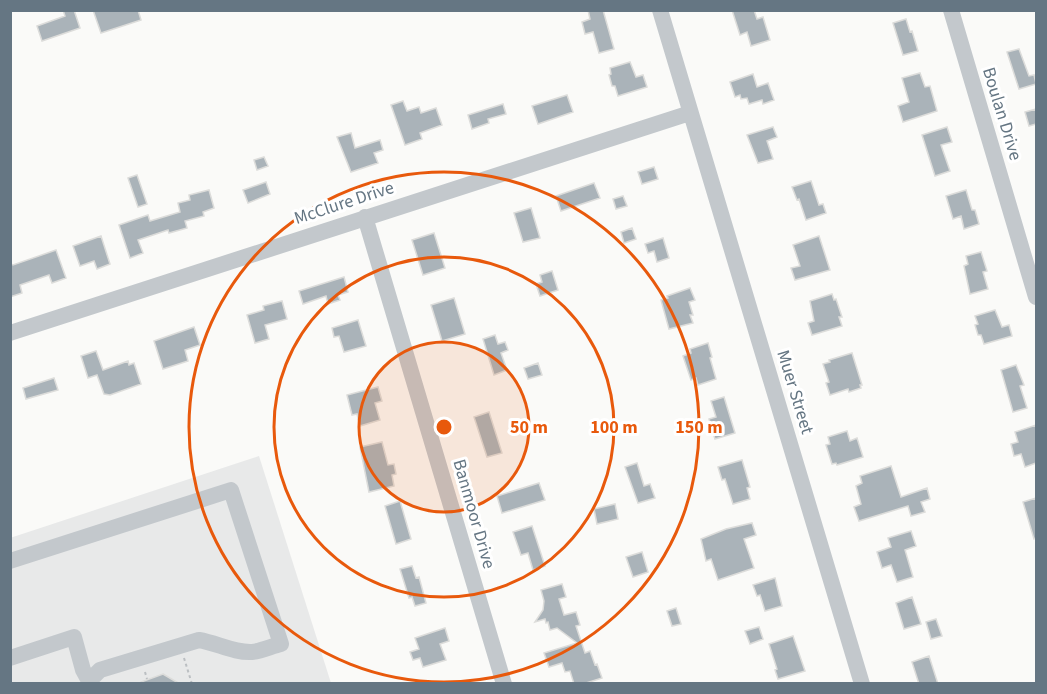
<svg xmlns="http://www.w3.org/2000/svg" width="1047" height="694" font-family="'Source Sans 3',sans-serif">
  <rect width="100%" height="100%" fill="#fafaf8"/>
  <path fill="#e8e9e9" d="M259 456 331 683H11L10 538Z"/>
  <path fill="#aab3b9" stroke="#dcdcda" stroke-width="1.5" d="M63 10H74L80 28 42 41 37 26 65 16Z
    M93 10H138L141 20 101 33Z
    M588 10H603L614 49 599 53 593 32 585 34 582 22 590 19Z
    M732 10H754L757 19 763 17 770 40 751 46 747 32 740 35Z
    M906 19 910 32 912 31 918 51 903 55 893 23Z
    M1019 49 1029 76 1034 75 1036 84 1019 89 1007 52Z
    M630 62 636 77 643 75 647 87 618 96 615 86H612L609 75 611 74 610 68Z
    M920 73 925 87 930 86 937 111 903 122 898 106 909 102 902 78Z
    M753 74 757 87 768 83 774 100 763 104 762 100 749 104 747 98 741 99 740 95 735 97 730 82Z
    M567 95 573 112 538 124 532 106Z
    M403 101 407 111 419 107 421 113 436 108 442 125 420 133 422 139 405 145 391 105Z
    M503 104 506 114 488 119 489 123 472 129 468 115Z
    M1036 109V124L1029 126 1025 112Z
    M773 127 777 137 767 141 773 159 758 163 747 135Z
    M947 127 952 142 941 145 950 171 935 176 922 135Z
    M351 133 355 148 380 140 383 150 374 153 378 163 351 172 337 137Z
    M264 157 268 166 257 170 254 160Z
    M654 167 658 179 642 184 638 172Z
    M137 175 147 204 138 207 128 178Z
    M811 181 819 205 823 204 826 213 806 220 799 199 797 200 792 187Z
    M266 182 270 194 248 203 243 190Z
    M594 183 600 198 561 211 556 196Z
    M209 190 214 208 203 212 204 216 185 221 187 228 169 233 168 230 138 240 143 253 130 258 119 225 148 215 150 221 180 212 178 203 190 200 189 195Z
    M966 190 972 210H975L979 224 964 229 961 216 953 219 946 196Z
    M623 196 627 206 616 209 613 199Z
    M531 208 540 238 523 242 514 213Z
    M632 228 636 239 624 243 621 232Z
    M434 233 445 268 423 275 412 240Z
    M101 236 110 264 97 269 94 261 80 266 73 246Z
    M819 236 830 270 795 280 791 268 800 266 793 245Z
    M663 238 669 258 657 262 654 251 648 253 645 244Z
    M56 250 66 278 52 283 49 275 20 285 22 293 10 297V263L13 265Z
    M981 252 987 271 983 272 988 289 970 294 964 266 968 264 966 256Z
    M552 271 558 290 540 296 536 284 542 282 540 275Z
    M344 277 348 292 338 295 340 300 328 304 326 296 303 304 299 291Z
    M690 288 695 300 689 302 693 315H690L693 323 669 329 661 300 668 298 667 296Z
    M832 294 834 300 836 299 842 317H839L842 326 812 335 808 323 814 321 810 301Z
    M454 298 465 334 442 341 431 305Z
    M282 301 287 319 265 325 269 339 255 343 247 315 264 310 263 306Z
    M995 310 1002 327 1009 325 1012 336 984 344 981 335H978L975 325 978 324 975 316Z
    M358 320 366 346 344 352 339 336 334 337 332 328Z
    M194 327 200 345 185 350 188 361 163 369 154 341Z
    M495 335 498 344 505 342 508 350 501 353 507 370 494 375 483 339Z
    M708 343 712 357 710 358 716 379 698 385 696 378 691 380 683 356 691 353 690 349Z
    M96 351 103 370 128 361 129 365 134 363 141 384 110 395 104 394 97 375 88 378 81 356Z
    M852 353 862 385H860L861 388 849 392 848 389 830 395 826 383 829 382 823 364 830 362 829 360Z
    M538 363 542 375 528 379 524 368Z
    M1016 365 1024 385 1020 386 1027 408 1013 412 1001 370Z
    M54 378 58 390 26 399 23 388Z
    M378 387 382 401 375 403 380 420 360 426 357 414 352 415 347 395Z
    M724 397 735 433 715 439 709 419 716 417 711 401Z
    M489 412 502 453 487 457 474 417Z
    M1036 425V463L1025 467 1021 454 1014 456 1011 444 1018 442 1015 432Z
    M847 431 850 441 857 438 863 457 837 465 836 463 832 464 826 445 830 444 828 437Z
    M382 442 388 465 394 464 396 474 392 475 394 486 369 492 360 447Z
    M742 460 750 487 747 488 750 499 733 504 725 479 722 480 718 467Z
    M637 463 644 486 650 484 655 498 638 503 625 467Z
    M891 466 901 497 927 488 930 499 921 502 925 512 911 516 908 506 859 521 854 507 861 504 856 486 862 483 860 476Z
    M539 483 545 500 502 513 497 496Z
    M1036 498V538L1034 539 1023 502Z
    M400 501 411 539 396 544 385 506Z
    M615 504 618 519 597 524 594 509Z
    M752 523 756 535 744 539 754 568 718 580 711 559 706 561 701 539 726 529Z
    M532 526 545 566 533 570 528 553 521 555 513 532Z
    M911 531 916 546 905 550 913 577 897 582 891 565 882 568 877 552 891 547 888 538Z
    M642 552 648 572 633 577 626 557Z
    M412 566 416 578 419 577 426 603 415 606 412 597 409 598 400 569Z
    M775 578 782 606 765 611 760 595 757 596 753 585Z
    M562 584 566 597 559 599 564 615 576 612 580 625 576 626 585 653 590 651 595 665 597 664 602 678 583 684H574L570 671 565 672 562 663 549 667 544 653 577 643 557 628 550 630 548 622 546 623 545 619 535 622 543 610 544 601 541 590Z
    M912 597 921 624 904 629 896 603Z
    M676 608 681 624 672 626 667 611Z
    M936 619 942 636 931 639 926 622Z
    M759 627 763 639 750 644 745 631Z
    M445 628 449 641 440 644 446 660 423 667 420 658 413 660 410 652 419 649 415 638Z
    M793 636 805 671 778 679 775 670 777 669 769 644Z
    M929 656 938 684H919L912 662Z
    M163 674 180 684H141V682Z"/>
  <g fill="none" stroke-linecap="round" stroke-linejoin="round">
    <path stroke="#bbbfc2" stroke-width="2" stroke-dasharray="3 3" stroke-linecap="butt" d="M184 658 192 684
      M145 672 147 679"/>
    <path stroke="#c3c8cc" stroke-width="16" d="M660 10 862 684
      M951 10 1036 297
      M365 217 504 684
      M10 333 690 113
      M10 561 231 490 281 644C272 646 262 651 252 652 234 653 217 643 199 640L100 670 89 681 88 684
      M10 658 74 637 83 670 89 681"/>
  </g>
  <circle cx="444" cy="427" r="85" fill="#e8590c" fill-opacity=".12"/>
  <g fill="none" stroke="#e8590c" stroke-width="3">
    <circle cx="444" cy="427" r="85"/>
    <circle cx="444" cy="427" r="170"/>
    <circle cx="444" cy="427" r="255"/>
  </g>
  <g text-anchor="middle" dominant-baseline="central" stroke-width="6" stroke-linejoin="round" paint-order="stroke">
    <g font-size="18" fill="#657683" stroke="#fff">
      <text transform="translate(1002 114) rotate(73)">Boulan Drive</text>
      <text transform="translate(344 203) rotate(-18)">McClure Drive</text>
      <text transform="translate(795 392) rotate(73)">Muer Street</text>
      <text transform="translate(474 514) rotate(74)">Banmoor Drive</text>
    </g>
  </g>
  <circle cx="444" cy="427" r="9" fill="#e8590c" stroke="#fff" stroke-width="3"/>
  <g font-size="18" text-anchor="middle" font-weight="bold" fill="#e8590c" stroke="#fff" stroke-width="6" stroke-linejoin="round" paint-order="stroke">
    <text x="529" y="433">50 m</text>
    <text x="614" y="433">100 m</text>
    <text x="699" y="433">150 m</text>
  </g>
  <rect width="1047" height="694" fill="none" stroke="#657683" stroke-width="24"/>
</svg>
